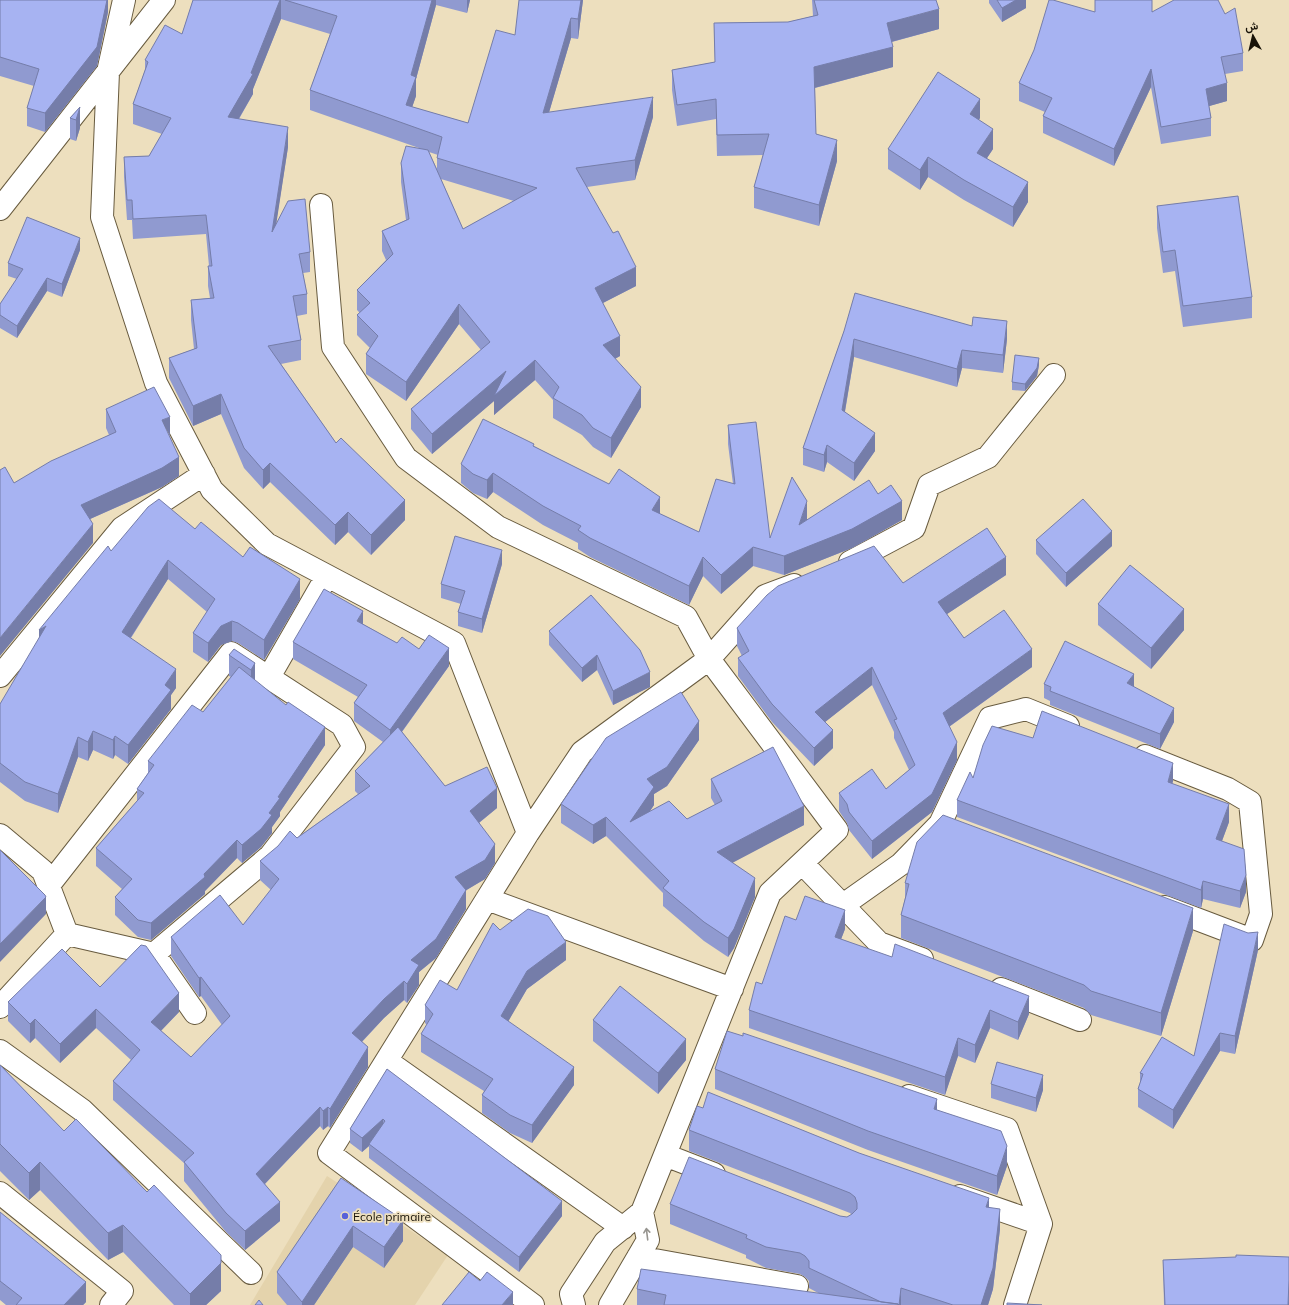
<svg xmlns="http://www.w3.org/2000/svg" width="1289" height="1305" font-family="Mulish,Vazirmatn,sans-serif">
  <rect width="100%" height="100%" fill="#eddfbe"/>
  <path fill="#e4d3ac" d="M327 1176 448 1255 415 1305H250Z"/>
  <g fill="none" stroke-linecap="round" stroke-linejoin="round">
    <g stroke="#685b3f" stroke-width="24">
      <path id="minor" d="M124 0 108 72 102 217 156 383 212 490 267 544 454 643 528 833 329 1153 533 1305
        M321 205 333 347 406 458 498 527 686 617 709 659 765 596 794 585
        M0 209 164 0
        M850 562 914 528 929 485 988 457 1054 375
        M0 676 122 528 204 474
        M269 677 327 576
        M1145 756 1228 789 1250 802 1261 914 1252 940 1165 907
        M528 833 582 752 709 659 837 830 770 893 642 1212
        M0 835 43 871 67 934 0 1007
        M802 863 879 943 922 959
        M49 885 231 653 342 725 354 747 270 856 154 954
        M487 899 732 989
        M843 905 901 864 940 824 990 718 1026 709 1068 726
        M67 934 154 954 195 1013
        M1001 989 1080 1020
        M0 1051 82 1110 251 1273
        M387 1061 623 1228
        M909 1096 1007 1129 1041 1224 1015 1305
        M665 1155 714 1174
        M0 1193 122 1291 111 1305
        M960 1196 1041 1224
        M638 1257 797 1286
        M574 1305 571 1294 605 1242 642 1212 648 1240 610 1305"/>
    </g>
    <use href="#minor" stroke="#fff" stroke-width="22"/>
  </g>
  <path fill="#909ad0" fill-rule="evenodd" d="M0 0H108V12L97 66 45 132 27 126V108L34 86 0 76Z
    M193 0H470L467 13 436 5 416 79V96L412 107 468 123 515 35 583 0 578 39 571 38 549 112 653 117 635 180 587 187 636 286 603 303 620 356 615 359 641 407 611 458 593 447 582 435 553 418V400L535 380 494 415V401L432 454 411 429V409L481 350 459 324 406 401 366 374V354L370 348 357 335V315L360 313 357 310V290L386 260 382 251V231L406 220 401 182V163L419 148 310 110V90L330 34 281 19 253 89V94L239 119 288 147 276 223 310 252V272L303 273 307 294V314L297 316 301 340V360L281 364 336 443 405 520 371 555 348 532 335 545 270 482 263 489 244 468 221 414 193 426 169 378V358L194 349 191 320V300L210 298 208 286V266H209L206 234 133 239 132 220H127L124 177V157L149 156 162 134 133 124V104L145 70V60L182 34ZM429 152 438 155 437 158V169ZM441 179 514 201 463 229Z
    M812 0H851L939 29 892 42 893 67 815 88 816 134 837 161 819 226 754 208V187L763 155 717 156 716 119 677 126 672 90V70L715 62 714 23 788 22 813 16Z
    M989 0H1026V8L1002 22 989 3Z
    M1152 11 1243 53V71L1225 74 1227 101 1209 106 1211 118V136L1161 144 1151 87 1114 166 1043 133V116L1045 112 1019 101V83L1095 12Z
    M80 107V128L76 141 70 139V118Z
    M980 118 979 120 993 149 987 158 1028 202 1013 227 964 200 928 177 920 190 888 169V149Z
    M1157 206 1252 297V318L1183 327 1175 271 1163 273 1157 228Z
    M80 250 62 297 47 291 17 338 0 328V304L17 279 8 276V263Z
    M972 326 1007 339 1003 373 962 368 957 387 854 357 845 412 875 451 854 481 827 462 824 472 803 465V448L844 331Z
    M1039 365 1037 376 1025 391 1012 390V382Z
    M106 409 169 436 179 476 162 487 90 519 93 543 14 483 109 435 106 428Z
    M728 425 770 538 807 520 878 494 902 520 852 548 784 575 753 566 721 594 703 576 689 605 590 557 578 549V543L543 525 493 492 487 499 473 493 461 483V464L534 446 660 514 699 532 733 484 728 444Z
    M195 529 243 557 300 599 264 660 238 643 232 641 221 645 208 662 193 652V633L207 612 168 579 131 638 176 688 171 695V709L128 764 115 755 113 759 93 750 88 761 78 757 58 813 25 801 0 782V704L111 551Z
    M1036 540 1112 546 1066 587 1036 554Z
    M502 564 482 633 458 626V612L461 604 441 598V584Z
    M1006 575 947 614 964 638 1032 667 949 727 957 760 932 812 872 859 849 830 847 823 839 811V793L886 789 909 770 894 738V732L872 685 825 722 833 748 814 766 772 722 738 676V658L742 656 737 646V628L903 583Z
    M591 595 650 687 613 705 597 670 582 682 549 645V631Z
    M1098 604 1184 630 1151 669 1098 625Z
    M363 624 397 643 419 649 449 666 402 732 445 786 497 808 479 823 495 863 485 879 466 890V909L436 958 419 972V985L407 1003 404 1000 384 1018 362 1042 368 1067 330 1128 328 1126 323 1130 320 1126 265 1184 280 1221 245 1250 226 1232 184 1181V1163L113 1100V1081L131 1060 96 1028 60 1063 35 1038 30 1043 8 1021V1002L100 987 179 1012 161 1031 191 1057 222 1025 201 996 199 997 171 956V937L243 925 271 890 260 880V861L297 838 358 794 355 791V771L383 742 354 721V703L358 697 293 659V642Z
    M229 655 255 663V681L325 745 280 812V816L272 827V833L261 847 242 863 237 858 205 891V894L151 940 138 937 115 915V897L122 889 96 866V848L137 801V789L148 773V761L203 712 231 677 229 676Z
    M1044 684 1134 687 1174 722 1160 749 1050 705V701L1044 698Z
    M1033 738 1173 781 1172 784 1229 822 1222 841 1246 892 1240 908 1203 899 1201 908 957 817V800L973 778Z
    M699 740 667 786 654 794V805L650 811 687 819 715 805 711 798V779L804 825 732 862 755 897 734 948 728 957 704 941 663 906V893L606 836 593 844 561 823V804Z
    M905 883 1193 931 1161 1036 1091 1015 1084 1008 901 938V915L905 898Z
    M796 920 845 929 841 939 1029 1014 1018 1040 990 1028 975 1063 958 1056 945 1095 749 1028V1010Z
    M500 930 566 960 527 989 508 1021 574 1085 532 1143 510 1133 482 1113V1095L484 1091 421 1052V1034L427 1025 425 1023V1005L457 990Z
    M1258 950 1235 1054 1220 1051 1173 1129 1138 1107V1089L1140 1084V1073L1194 1056Z
    M593 1020 686 1060 658 1094 593 1041Z
    M0 1065 64 1131 221 1291 206 1305H174L123 1252 108 1260 40 1190 29 1200 0 1171Z
    M387 1069 562 1216 519 1272 369 1158V1146L362 1152 350 1143V1129Z
    M715 1069 937 1110 1007 1166 997 1195 868 1150 715 1089Z
    M991 1084 1043 1090 1036 1112 991 1098Z
    M689 1130 989 1207 1000 1229 993 1289 988 1305H637V1289L820 1294 809 1288V1281L805 1277 800 1274 766 1268 746 1258V1255L670 1224V1204L847 1217 852 1215 850 1213 689 1151Z
    M341 1178 403 1241 384 1268 353 1247 314 1305H287L277 1293V1272Z
    M0 1212 86 1302 83 1305H6L0 1300Z
    M1289 1257V1305H1164L1163 1260Z"/>
  <path fill="#757da9" d="M107 0H108V12L97 66 45 132V113Z
    M280 0H281V19L253 89V94L228 137V117L251 73Z
    M432 0H436V5L416 79V96L406 125V105L411 75Z
    M467 0H470L467 13Z
    M581 0H583L578 39V19Z
    M1016 0H1026V8L1002 22V8Z
    M939 9V29L887 43V23Z
    M571 18V38L543 133V113Z
    M893 47V67L814 88V67Z
    M1151 69V87L1114 166V149Z
    M1227 83V101L1206 107V89Z
    M653 97V117L635 180V160Z
    M980 99V118L970 134V114Z
    M80 107V128L76 141V120Z
    M288 127V147L272 252V232Z
    M993 129V149L977 173V153Z
    M837 140V161L819 226V205Z
    M928 157V177L920 190V170Z
    M1028 182V202L1013 227V207Z
    M80 238V250L62 297V284Z
    M636 267V286L595 307V288Z
    M47 278V291L17 338V326Z
    M459 304V324L406 401V382Z
    M1007 321V339L1003 373V355Z
    M620 336V356L603 365V345Z
    M854 339V357L842 428V410Z
    M962 350V368L957 387V369Z
    M1039 358V365L1037 376 1025 391V384Z
    M535 360V380L494 415V401L432 454V434L506 371Z
    M641 387V407L611 458V438Z
    M221 394V414L193 426V406Z
    M170 417V436L162 420Z
    M875 433V451L854 481V463Z
    M827 445V462L824 472V455Z
    M179 457V476L162 487 81 523V505Z
    M270 463V482L263 489V470Z
    M493 473V492L487 499V480Z
    M660 497V516L652 510Z
    M405 500V520L371 555V535Z
    M807 501V520L799 525Z
    M902 501V520L852 548 784 575V556Z
    M348 512V532L335 545V525Z
    M93 524V543L0 656V638Z
    M1112 531V546L1066 587V573Z
    M753 547V566L721 594V575Z
    M502 550V564L482 633V619Z
    M703 557V576L689 605V586Z
    M1006 557V575L938 620V602Z
    M168 560V579L122 651V632Z
    M300 579V599L264 660V640Z
    M1184 609V630L1151 669V648Z
    M363 611V629L357 621Z
    M232 621V641L221 645 208 662V643L221 626Z
    M46 626 39 649V630Z
    M449 648V666L390 748V730Z
    M1032 649V667L943 731V713Z
    M597 655V670L582 682V668Z
    M255 663V684L251 691V670Z
    M872 667V685L815 730V712Z
    M176 669V688L171 695V709L128 764V745L165 685Z
    M650 672V687L613 705V691Z
    M1134 674V689L1127 683Z
    M1174 708V722L1160 749V734Z
    M699 721V740L667 786 654 794V805L630 841V822L647 779Z
    M325 727V745L280 812V816L272 827V833L261 847 242 863V845L269 813 278 797Z
    M833 730V748L814 766V748Z
    M93 731V750L88 761V742Z
    M115 736V755L113 759V740Z
    M78 737V757L58 813V794Z
    M957 742V760L932 812 872 859V841Z
    M1173 763V781L1168 800V782Z
    M497 788V808L470 830V811Z
    M1229 804V822L1216 857V839Z
    M804 806V825L717 871V852Z
    M606 817V836L593 844V825Z
    M237 840V858L205 891V894L151 940V923L204 874Z
    M495 844V863L485 879 455 897V877Z
    M1246 875V892L1240 908V891Z
    M755 878V897L734 948 728 957V938Z
    M1203 881V899L1201 908V890Z
    M466 890V909L436 958 419 972V985L407 1003V984L411 960Z
    M46 897V914L0 962V944Z
    M1193 908V931L1161 1036V1013Z
    M845 910V929L835 955V937Z
    M1258 932V950L1235 1054V1036Z
    M566 942V960L527 989 501 1034V1016L527 971Z
    M201 977V996L199 997V978Z
    M404 981V1000L384 1018 352 1052V1033L384 999Z
    M179 993V1012L151 1041V1022Z
    M1029 996V1014L1018 1040V1022Z
    M96 1009V1028L60 1063V1044Z
    M990 1010V1028L975 1063V1045Z
    M35 1019V1038L30 1043V1024Z
    M1220 1033V1051L1173 1129V1110Z
    M958 1038V1056L945 1095V1077Z
    M686 1039V1060L658 1094V1073Z
    M368 1047V1067L330 1128V1109Z
    M574 1067V1085L532 1143V1125Z
    M1043 1075V1090L1036 1112V1098Z
    M937 1099V1118L934 1109Z
    M320 1107V1126L256 1193V1174Z
    M328 1107V1126L323 1130V1111Z
    M383 1119V1134L369 1144V1146L362 1152V1138Z
    M1007 1146V1166L997 1195V1176Z
    M40 1162V1190L29 1200V1173Z
    M989 1198V1219L986 1207Z
    M562 1201V1216L519 1272V1257Z
    M280 1202V1221L245 1250V1231Z
    M1000 1209V1229L993 1289 988 1305H981Z
    M403 1220V1241L384 1268V1247Z
    M123 1225V1252L108 1260V1233Z
    M353 1226V1247L314 1305H302V1302Z
    M221 1263V1291L206 1305H190V1294Z
    M1289 1280V1305H1288Z
    M86 1282V1302L83 1305H64Z
    M901 1288V1305H899Z
    M513 1292V1305H502Z"/>
  <path fill="#a7b3f2" stroke="#757da9" d="M0 0H107L97 47 45 113 27 108 39 69 0 57Z
    M193 0H280L251 73 253 74 228 117 288 127 272 232 288 201 305 199 310 252 299 254 307 294 293 296 301 340 268 346 336 443 341 438 405 500 371 535 348 512 335 525 270 463 263 470 244 448 221 394 193 406 169 358 197 348 191 300 214 298 208 266H212L206 215 133 219 132 200H127L124 157 149 156 171 118 133 104 148 62 145 60 165 25 182 34Z
    M285 0H432L411 75 416 77 406 105 468 123 496 30 515 35 519 0H581L578 19 571 18 543 113 653 97 635 160 576 168 613 233 618 231 636 267 595 288 620 336 603 345 641 387 611 438 593 428 582 415 553 398 559 387 535 360 494 396 506 371 432 434 411 409 490 342 459 304 406 382 366 354 378 336 357 315 370 303 357 290 393 254 382 231 409 219 401 163 406 146 428 150 463 229 537 188 437 158 442 137 310 90 337 16Z
    M814 0H936L939 9 887 23 893 47 814 67 816 134 837 140 819 205 754 187 769 134 717 135 716 99 677 105 672 70 715 62 714 23 788 22 818 15Z
    M997 0H1016L1002 8Z
    M1049 0H1053L1095 12V0H1152V12L1174 0H1218L1225 14 1235 8 1243 53 1221 57 1227 83 1206 89 1211 118 1161 127 1151 69 1114 149 1043 116 1052 98 1019 83 1034 50Z
    M938 72 980 99 970 114 993 129 977 153 1028 182 1013 207 964 180 928 157 920 170 888 149Z
    M80 107 76 120 70 118Z
    M1238 196 1252 297 1183 306 1175 250 1163 252 1157 206Z
    M27 217 80 238 62 284 47 278 17 326 0 315V304L23 269 8 263Z
    M855 293 972 326 973 317 1007 321 1003 355 962 350 957 369 854 339 842 410 875 433 854 463 827 445 824 455 803 448 844 331Z
    M1015 355 1039 358 1037 368 1025 384 1012 382Z
    M154 387 170 417 162 420 179 457 162 468 81 505 93 524 0 638V470L5 467 14 483 51 461 116 432 106 409Z
    M483 419 534 444 533 446 609 484 619 469 660 497 652 510 699 532 716 479 735 484 728 425 756 422 770 538 792 477 807 501 799 525 869 480 878 494 891 485 902 501 852 529 784 556 753 547 721 575 703 557 689 586 590 538 578 530 581 526 543 506 493 473 487 480 473 474 461 464Z
    M159 499 195 529 201 522 243 557 250 547 300 579 264 640 238 623 232 621 221 626 208 643 193 633 215 599 168 560 122 632 176 669 165 685 171 690 128 745 115 736 113 740 93 731 88 742 78 737 58 794 25 782 0 763V704L46 626 39 630 108 546 111 551 148 507Z
    M1083 499 1112 531 1066 573 1036 540Z
    M987 528 1006 557 938 602 964 638 1004 610 1032 649 943 713 957 742 932 794 872 841 849 812 847 804 839 793 872 769 886 789 915 765 894 720 897 719 872 667 815 712 833 730 814 748 772 704 738 658 749 651 737 628 767 595 778 586 874 546 903 583Z
    M455 536 502 550 482 619 458 612 465 591 441 584Z
    M1130 565 1184 609 1151 648 1098 604Z
    M324 589 363 611 357 621 397 643 402 637 419 649 429 635 449 648 390 730 354 703 367 685 293 642Z
    M591 595 640 650 650 672 613 691 597 655 582 668 549 631Z
    M1065 641 1134 674 1127 683 1174 708 1160 734 1050 691 1051 687 1044 684Z
    M234 649 255 663 251 670 229 655Z
    M239 667 286 705 288 702 325 727 278 797 280 798 269 813 272 815 261 829 242 845 237 840 204 874 205 877 151 923 138 920 115 897 132 879 96 848 144 793 137 789 154 765 148 761 192 705 203 712Z
    M681 692 699 721 667 767 647 779 654 787 630 822 669 801 687 819 722 801 711 779 773 747 804 806 717 852 755 878 734 929 728 938 704 922 663 888 669 881 606 817 593 825 561 804 606 738Z
    M1042 711 1173 763 1168 782 1229 804 1216 839 1244 849 1246 875 1240 891 1203 881 1201 890 957 800 970 772 973 778 983 745 992 726 1033 738Z
    M398 727 445 786 487 767 497 788 470 811 495 844 485 860 455 877 466 890 436 939 411 960 419 965 407 984 404 981 384 999 352 1033 368 1047 330 1109 328 1107 323 1111 320 1107 256 1174 280 1202 245 1231 226 1213 184 1162 194 1153 113 1081 140 1050 96 1009 60 1044 35 1019 30 1024 8 1002 62 949 100 987 141 945 146 946 179 993 151 1022 191 1057 230 1016 201 977 199 978 171 937 220 895 243 925 279 879 260 861 278 846 290 831 297 838 370 786 355 771Z
    M943 815 1193 908 1161 1013 1091 991 1084 985 901 915 909 884 905 883 917 842Z
    M0 850 45 895 46 897 0 944Z
    M805 896 845 910 835 937 892 957 895 944 1029 996 1018 1022 990 1010 975 1045 958 1038 945 1077 749 1010 756 982 762 984 785 916 796 920Z
    M528 909 548 916 566 942 527 971 501 1016 574 1067 532 1125 510 1115 482 1095 493 1079 421 1034 433 1014 425 1005 440 980 457 990 493 923 500 930Z
    M1224 924 1248 933 1258 932 1235 1036 1220 1033 1173 1110 1138 1089 1143 1074 1140 1073 1162 1037 1194 1056Z
    M620 986 686 1039 658 1073 593 1020Z
    M727 1031 743 1036V1033L937 1099 934 1109 1001 1131 1007 1146 997 1176 868 1131 715 1069Z
    M997 1062 1043 1075 1036 1098 991 1084Z
    M0 1065 64 1131 76 1119 147 1192 154 1185 221 1255V1263L190 1294 123 1225 108 1233 40 1162 29 1173 0 1144Z
    M387 1069 562 1201 519 1257 369 1144 385 1121 383 1119 362 1138 350 1129Z
    M708 1092 859 1153 989 1198 986 1207 1000 1209 993 1268 981 1305H953L901 1288 899 1305 898 1304 881 1302 809 1268V1261L805 1256 800 1253 766 1247 746 1238 747 1235 670 1204 689 1157 840 1216 847 1217 852 1214 857 1209V1203L855 1197 850 1193 689 1130 697 1106 703 1108Z
    M341 1178 403 1220 384 1247 353 1226 302 1302 277 1272Z
    M0 1212 86 1282 64 1305H16L22 1298 0 1281Z
    M1236 1255 1289 1257V1280L1288 1305H1165L1163 1260 1236 1257Z
    M641 1269 898 1304V1305H664L666 1295 637 1289Z
    M469 1272 480 1281 487 1272 513 1292 502 1305H442Z
    M259 1300 263 1305H255Z
    M1007 1303 1042 1305H1007Z"/>
  <defs><path id="oneway-shaft" d="M-6 0H5M1.5-3L5.5 0L1.5 3" fill="none" stroke-width="1.6" stroke-linecap="round" stroke-linejoin="round"/></defs>
  <use stroke="#979590" href="#oneway-shaft" transform="translate(647 1234) rotate(-97)"/>
  <circle fill="#5862d9" stroke="#eddfbe" stroke-width="1.5" cx="345" cy="1216" r="4"/>
  <g text-anchor="middle" dominant-baseline="central" stroke-width="3.5" stroke-linejoin="round" paint-order="stroke">
    <g font-size="12" fill="#181308" stroke="#eddfbe" text-anchor="start">
      <text x="353" y="1216">École primaire</text>
    </g>
  </g>
  <g transform="translate(1253 36) rotate(352)" stroke="#eddfbe" stroke-width="3" paint-order="stroke">
  <path d="M0-3L7 15L0 10L-7 15Z" fill="#181308"/>
  <text y="-6" font-size="11" font-weight="bold" text-anchor="middle" fill="#181308">ش</text>
  </g>
</svg>
